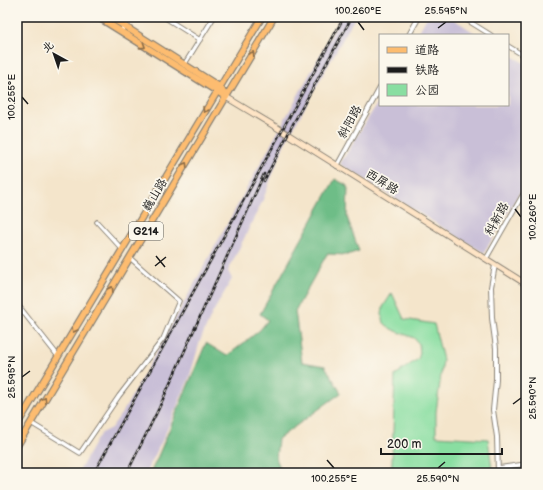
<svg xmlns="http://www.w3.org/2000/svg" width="543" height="490" font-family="'Balsamiq Sans','LXGW WenKai TC',sans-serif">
  <rect width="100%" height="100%" fill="#fbf7ec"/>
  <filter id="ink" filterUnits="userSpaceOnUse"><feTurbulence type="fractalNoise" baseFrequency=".025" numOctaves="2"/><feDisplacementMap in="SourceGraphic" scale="8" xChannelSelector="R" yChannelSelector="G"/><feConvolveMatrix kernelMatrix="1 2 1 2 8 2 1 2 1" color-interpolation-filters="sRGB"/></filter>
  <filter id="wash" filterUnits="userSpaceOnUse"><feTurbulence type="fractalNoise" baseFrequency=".012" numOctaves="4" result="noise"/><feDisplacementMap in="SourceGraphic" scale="16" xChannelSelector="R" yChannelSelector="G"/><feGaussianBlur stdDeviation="0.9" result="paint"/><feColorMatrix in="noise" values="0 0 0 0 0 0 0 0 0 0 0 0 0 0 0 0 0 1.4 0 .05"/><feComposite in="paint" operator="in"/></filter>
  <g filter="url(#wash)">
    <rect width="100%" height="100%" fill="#f4e5cb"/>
    <path fill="#c9bfd7" d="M341 17H355L284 145 262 202 228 271 232 279 212 314 200 341 189 379 162 441 146 473H78L97 439 101 433 111 428 124 410 181 308Z
      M427 17H450L478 35H417Z
      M508 54 526 64V182L484 253 340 164 380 99V105H508Z"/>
    <path fill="#89dea1" stroke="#527d5e" d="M392 293 404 319 434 324 443 360 436 412V436L488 439 492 468V473H391L392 461 395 375 418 359 420 353 419 344 414 338 391 329 384 323 382 314 383 307Z"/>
    <path fill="#6ebd87" stroke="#456c52" d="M335 179 348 186 347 217 359 251 347 255 327 254 295 311 302 362 325 366 341 393 278 439 276 458 282 473H150L156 461 206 343 227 356 260 330 268 320 260 314Z"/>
  </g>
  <g filter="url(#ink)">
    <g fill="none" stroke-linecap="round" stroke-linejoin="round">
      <g stroke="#888074" stroke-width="5.5">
        <path id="minor" d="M164 17 200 40
          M462 17 491 35
          M121 31 130 17
          M508 46 526 57
          M184 65 214 17
          M97 222 122 249
          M486 259 526 189
          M31 423 80 453 119 396 163 339 179 301 130 258
          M498 468 526 464"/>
      </g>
      <g stroke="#888074" stroke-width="6">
        <path id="tertiary" d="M409 35 419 17
          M337 166 380 88
          M495 265 491 287 492 318 496 348V380L493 410 497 437 498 473
          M17 304 58 356"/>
      </g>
      <g stroke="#888074" stroke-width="7">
        <path id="secondary" d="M226 97 276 127 526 284"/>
      </g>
      <g stroke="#888074" stroke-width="8">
        <path id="primary" d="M98 17 226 97
          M110 17 220 87 226 97"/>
      </g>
      <g stroke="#888074" stroke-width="8">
        <path id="trunk" d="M17 425 262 17
          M17 446 274 17"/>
      </g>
      <use href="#minor" stroke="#fff" stroke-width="3.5"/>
      <use href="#tertiary" stroke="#fff" stroke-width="4"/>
      <use href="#secondary" stroke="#fee4c5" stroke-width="5"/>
      <use href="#primary" stroke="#fdbc6f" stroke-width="5.5"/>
      <use href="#trunk" stroke="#fdbc6f" stroke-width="5.5"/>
      <g stroke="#1c1c1c" stroke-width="2.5">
        <path id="rail" d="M264 181 294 122 352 17
          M94 473 344 17
          M127 473 159 408 264 174"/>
      </g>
      <use href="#rail" stroke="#fbf7ec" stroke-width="1" stroke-dasharray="3" stroke-linecap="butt"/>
    </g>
    <defs><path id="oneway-chevron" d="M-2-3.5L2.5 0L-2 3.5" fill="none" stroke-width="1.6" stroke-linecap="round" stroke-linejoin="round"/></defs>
    <g stroke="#8c6c46">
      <use href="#oneway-chevron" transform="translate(143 46) rotate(33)"/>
      <use href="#oneway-chevron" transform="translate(252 54) rotate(-59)"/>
      <use href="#oneway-chevron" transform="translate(205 110) rotate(121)"/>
      <use href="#oneway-chevron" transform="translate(185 165) rotate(-59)"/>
      <use href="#oneway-chevron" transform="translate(111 289) rotate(-59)"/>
      <use href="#oneway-chevron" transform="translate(74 330) rotate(121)"/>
      <use href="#oneway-chevron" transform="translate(44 400) rotate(-59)"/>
    </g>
  </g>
  <path fill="none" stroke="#1c1c1c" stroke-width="1.5" d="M358 22 364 30M438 28 446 22M22 97 28 104M515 209 521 217M156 256 165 267M155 266 166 257M22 377 30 371M513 404 521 398M327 460 334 468M438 468 445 462"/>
  <g text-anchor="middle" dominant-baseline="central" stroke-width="3.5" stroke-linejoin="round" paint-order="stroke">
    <rect fill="#fbf7ec" stroke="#5f5e5a" stroke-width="1" x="129" y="222" width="34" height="18" rx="3"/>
    <g font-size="11" font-weight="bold" fill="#1c1c1c">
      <text x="146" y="231">G214</text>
    </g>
    <g font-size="12" fill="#1c1c1c" stroke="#fbf7ec">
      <text transform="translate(350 122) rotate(-61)">斜阳路</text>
      <text transform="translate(382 182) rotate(32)">西屏路</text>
      <text transform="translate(155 195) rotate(-59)">巍山路</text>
      <text transform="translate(497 219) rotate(-61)">科新路</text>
    </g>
  </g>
  <rect width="543" height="490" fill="none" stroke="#fbf7ec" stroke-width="44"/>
  <rect x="379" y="34" width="130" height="72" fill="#fbf7ec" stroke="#a29f99"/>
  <rect x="387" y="47" width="20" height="6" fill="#fdbc6f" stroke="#a29f99"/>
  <text x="415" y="54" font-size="12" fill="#1c1c1c">道路</text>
  <rect x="387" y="67" width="20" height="6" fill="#1c1c1c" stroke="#a29f99"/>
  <text x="415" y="74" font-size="12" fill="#1c1c1c">铁路</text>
  <rect x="387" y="84" width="20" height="12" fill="#89dea1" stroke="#a29f99"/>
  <text x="415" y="94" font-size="12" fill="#1c1c1c">公园</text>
  <g transform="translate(54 54) rotate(320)" stroke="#fbf7ec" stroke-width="3" paint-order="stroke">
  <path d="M0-3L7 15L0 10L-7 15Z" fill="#1c1c1c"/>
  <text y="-6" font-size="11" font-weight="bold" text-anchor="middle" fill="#1c1c1c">北</text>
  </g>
  <path d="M381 448v6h121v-6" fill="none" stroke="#1c1c1c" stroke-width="2"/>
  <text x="387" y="448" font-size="12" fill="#1c1c1c" stroke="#fbf7ec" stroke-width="3" paint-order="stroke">200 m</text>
  <rect x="22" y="22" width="499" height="446" fill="none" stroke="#1c1c1c" stroke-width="1.5"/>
  <g font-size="10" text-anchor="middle" fill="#1c1c1c">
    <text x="358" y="14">100.260°E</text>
    <text x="446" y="14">25.595°N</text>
    <text transform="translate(11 97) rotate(-90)" y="4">100.255°E</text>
    <text transform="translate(532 217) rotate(-90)" y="4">100.260°E</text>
    <text transform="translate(11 377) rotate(-90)" y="4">25.595°N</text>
    <text transform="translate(532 398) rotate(-90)" y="4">25.590°N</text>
    <text x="334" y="482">100.255°E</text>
    <text x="438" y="482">25.590°N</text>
  </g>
</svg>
